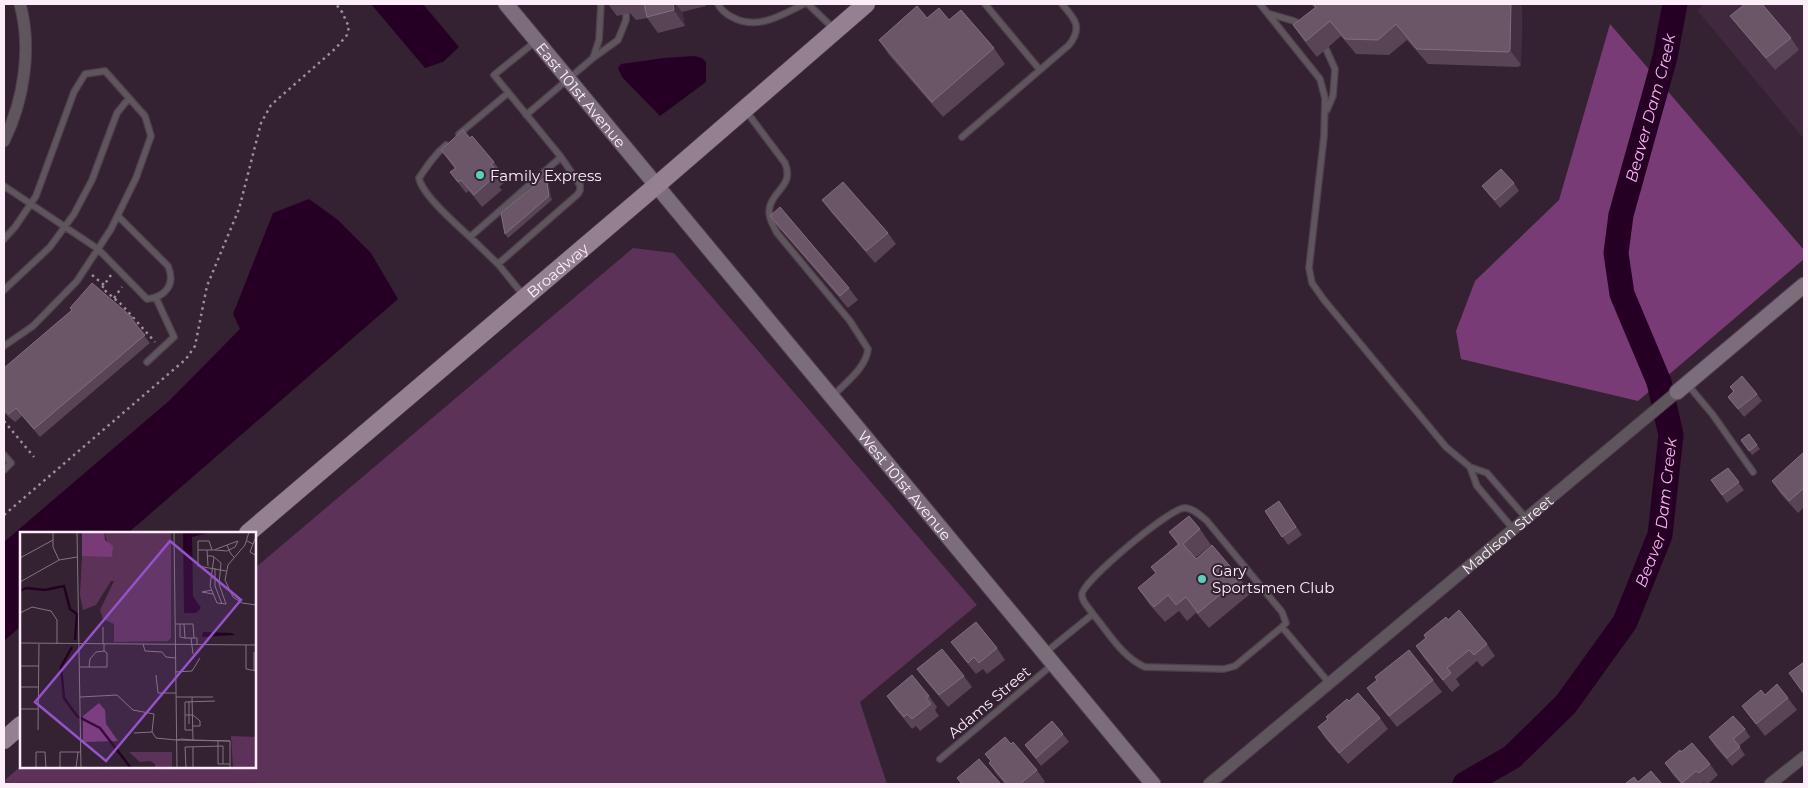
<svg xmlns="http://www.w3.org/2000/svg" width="1808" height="788" font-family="Montserrat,sans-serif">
  <rect width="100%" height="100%" fill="#342132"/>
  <path fill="#40283e" d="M1704 4H1804V139L1697 10Z"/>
  <path fill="#5c3259" d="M633 248 674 253 977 605 860 702 887 784H4V781L21 766 255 767V568Z"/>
  <path fill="#793b75" d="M1610 24 1804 250V259L1638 401 1461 359 1456 331 1475 281 1559 200Z"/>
  <path fill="#260024" d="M371 4H423L459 47 443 62 425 68Z
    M694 56 702 58 706 62V82L660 116 622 77 618 68 621 64 664 58Z
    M309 199 338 220 371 253 398 299 128 533H21V626L4 641V542L170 400 240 329 233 314 273 213Z"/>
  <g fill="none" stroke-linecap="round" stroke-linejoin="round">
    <path stroke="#260024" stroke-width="25" id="s1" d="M1465 784 1512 757 1566 704 1625 622 1660 535 1671 435 1659 382 1622 294 1616 253 1621 215 1665 57 1675 4"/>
    <g stroke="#503e4e" stroke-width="8">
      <path id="lane" d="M718 4C721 10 726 14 732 17 757 31 782 15 804 4
        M808 4 834 29
        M985 4 1040 70
        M1260 4 1320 79 1325 98 1324 136 1309 268 1312 283 1324 300 1446 447 1470 467 1487 473 1526 518
        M1270 14 1294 21 1301 25
        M1326 49 1335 69 1333 96 1327 110
        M593 58 599 40 601 4
        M746 111 785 163C794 185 775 189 770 206 767 216 773 225 777 233L850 321 868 349C866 368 846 382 833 396
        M526 115 593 58 618 40 626 20V14
        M459 134 508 93
        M962 137 1069 45C1083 27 1075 19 1062 4
        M446 145C435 154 427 166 419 178 422 195 457 225 470 237
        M4 186 98 249 147 299C165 297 176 285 168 266L118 216
        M4 239 15 227 36 196 74 92 85 74 105 71 145 116 151 136 136 178 111 229 77 281 33 326 4 346
        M498 264 578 194 580 190V185L561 157
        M4 290 50 247 74 214 92 180 117 113 129 98
        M524 296 498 264 470 237 561 157 494 75 536 41
        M147 362 174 337 156 298
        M1688 385 1713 415 1753 472
        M4 455 11 463 4 470
        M1470 467 1477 486 1514 530
        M1093 614C1090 609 1081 601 1082 594 1083 581 1169 509 1184 508 1192 507 1201 516 1207 521L1282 612 1286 623 1282 627
        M1046 652 1093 614C1108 632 1123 658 1145 667L1224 669 1235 666 1282 627 1330 684
        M940 759 1052 665"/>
    </g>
    <g stroke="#503e4e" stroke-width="13">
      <g id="street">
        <path d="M4 141C24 100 32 48 20 4"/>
        <path id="s2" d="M1209 784 1677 392"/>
        <path d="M1770 784 1804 757"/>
      </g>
    </g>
    <g stroke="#503e4e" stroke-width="17">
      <g id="secondary">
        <path id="s3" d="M506 4 1153 784"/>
        <path d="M1677 392 1804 285"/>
      </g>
    </g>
    <g stroke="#503e4e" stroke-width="19">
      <g id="primary">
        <path id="s4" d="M248 533 657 185 866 4"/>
        <path d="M4 740 21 725"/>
      </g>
    </g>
    <path stroke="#9d8e9b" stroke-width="2.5" stroke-dasharray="2.5 4" stroke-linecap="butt" d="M92 275 104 285
      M111 275 102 288 122 305 155 342
      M114 298 122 287
      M4 421 34 457
      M4 515 186 359 195 346 207 286 239 209 261 123 271 105 336 48 347 35 349 27 342 12 336 4"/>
    <use href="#lane" stroke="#5e555d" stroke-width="5.5"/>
    <use href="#street" stroke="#5e555d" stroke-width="11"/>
    <use href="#secondary" stroke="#7c6d7a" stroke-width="15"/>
    <use href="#primary" stroke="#948091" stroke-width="18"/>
  </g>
  <path fill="#584455" d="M608 4H706V6L682 12 685 26 658 33 647 18 636 20 630 13 617 16Z
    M1311 4H1522L1521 65 1518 67 1428 64 1407 40 1389 55 1356 54 1341 36 1317 57 1304 41 1293 25 1315 8Z
    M1730 16 1791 38 1799 50 1775 70 1739 27Z
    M927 18 949 20 994 48 1005 64 943 117 889 55 879 40Z
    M470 138 494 162 502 174 500 175 505 182 499 187 502 190 482 207 469 191 466 193 459 184 450 172 455 169 441 150Z
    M548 180 552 200 508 238 505 234Z
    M1514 183 1519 191 1500 208 1488 194 1482 186Z
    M822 200 888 233 896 244 875 263 831 212Z
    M770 216 849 288 858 300 848 308 779 228Z
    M133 318 138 326 137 327 150 343 40 437 22 416 15 422 4 413V368Z
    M1730 387 1757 394 1762 401 1744 417 1728 397 1733 392Z
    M1749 434 1760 449 1752 455 1741 440Z
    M1804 452V507L1798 513 1780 493 1772 481Z
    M1728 468 1744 490 1727 503 1711 480Z
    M1279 501 1302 535 1288 545 1265 511Z
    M1200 529 1211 545 1195 558 1240 578 1250 594 1209 628 1196 613 1187 621 1179 611 1165 622 1149 604 1138 588 1156 573 1151 567 1178 545 1169 532Z
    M1448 620 1487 644 1495 656 1482 667 1477 661 1456 679 1460 685 1452 692 1424 658 1416 646Z
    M951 642 997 648 1005 660 987 674 983 669 976 674 960 654Z
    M917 669 964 676 972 687 948 707 926 681Z
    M1433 680 1442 692 1397 727 1375 700 1367 688Z
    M1765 695 1788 698 1797 710 1765 736 1742 706Z
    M887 696H929L937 707 935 710 939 716 920 731 916 726 912 729 895 708Z
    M1349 701 1380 718 1388 729 1348 764 1326 739 1318 727Z
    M1745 729 1750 737 1739 746 1745 755 1732 766 1714 745 1709 737Z
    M1063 734 1069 742 1041 766 1025 745Z
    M1011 744 1037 770 1045 782 1042 784H1005L997 775 989 763 991 762 985 754Z
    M1681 752 1710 764 1718 775 1708 784H1706L1704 782 1702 784H1681L1673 775 1665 763Z"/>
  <path fill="#422e40" d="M673 4H676L682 12 685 26 674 10Z
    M1511 4H1522L1521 65 1510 50Z
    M546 176 548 180 552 200 549 196Z"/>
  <path fill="#6a5667" stroke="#806e7e" d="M644 4H673L674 10 647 17Z
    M1313 4H1511L1510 50 1508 52 1417 49 1396 24 1378 40 1345 39 1330 21 1306 41 1293 25 1316 7Z
    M1745 4H1762L1791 38 1766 58 1730 16Z
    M917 6 927 18 939 8 949 20 961 10 994 48 932 102 879 40Z
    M463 130 470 138 472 136 494 162 491 164 496 170 491 175 493 178 474 195 461 180 458 182 450 172 456 168 441 150Z
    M1501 169 1514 183 1495 200 1482 186Z
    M546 176 549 196 505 234 501 213Z
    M843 182 888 233 866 251 822 200Z
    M780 207 849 288 840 296 770 216Z
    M92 283 133 318 131 319 145 335 34 429 16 408 9 414 4 410V368L72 310 70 308Z
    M1742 376 1757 394 1738 409 1728 397 1734 391 1730 387Z
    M1749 434 1757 445 1749 451 1741 440Z
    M1804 452V488L1789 501 1772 481Z
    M1728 468 1739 482 1722 495 1711 480Z
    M1279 501 1296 527 1282 537 1265 511Z
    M1189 516 1200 529 1183 544 1196 559 1212 545 1240 578 1198 613 1186 597 1176 605 1168 595 1154 607 1138 588 1156 573 1151 567 1179 544 1169 532Z
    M1459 610 1487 644 1474 655 1469 650 1447 668 1451 673 1443 680 1416 646 1426 638 1424 635 1446 617 1448 620Z
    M976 622 997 648 979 663 974 657 968 663 951 642Z
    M942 649 964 676 939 695 917 669Z
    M1409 650 1433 680 1389 716 1367 688 1377 680 1375 677Z
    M1804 662V694L1789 673Z
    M912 675 929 696 926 698 931 704 912 719 907 714 904 717 887 696Z
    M1777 684 1788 698 1756 724 1742 706 1761 690 1765 695Z
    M1358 693 1380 718 1339 753 1318 727 1328 719 1326 717 1347 699 1349 701Z
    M1733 716 1745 729 1733 739 1740 747 1727 758 1709 737Z
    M1052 721 1063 734 1036 758 1025 745Z
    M1005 737 1011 744 1013 742 1037 770 1020 784H1007L989 763 991 761 985 754Z
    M1692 743 1710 764 1699 773 1696 771 1682 783 1665 763 1680 750 1681 752Z
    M979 759 1001 784H961H962L957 778Z
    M1651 771 1662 784H1627L1626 783 1634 777 1638 782Z"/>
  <g fill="#5cceba" stroke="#342132" stroke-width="2">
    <circle cx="480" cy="175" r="5"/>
    <circle cx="1202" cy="579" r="5"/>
  </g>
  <g text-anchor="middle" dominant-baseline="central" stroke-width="4" stroke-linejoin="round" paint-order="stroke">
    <g font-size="15" fill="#fbeef9" stroke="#342132">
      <text stroke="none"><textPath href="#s3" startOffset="118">East 101st Avenue</textPath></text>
      <text stroke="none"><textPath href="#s4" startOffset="406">Broadway</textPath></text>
      <text stroke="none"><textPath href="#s3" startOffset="625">West 101st Avenue</textPath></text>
      <text stroke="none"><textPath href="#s2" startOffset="389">Madison Street</textPath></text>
      <text transform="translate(989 702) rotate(-40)">Adams Street</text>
    </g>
    <g font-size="15" fill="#fbeef9" stroke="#342132" text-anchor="start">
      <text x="490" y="175">Family Express</text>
      <text x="1212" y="570">Gary<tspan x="1212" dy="17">Sportsmen Club</tspan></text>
    </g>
    <g font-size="16" font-style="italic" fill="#f9b1f2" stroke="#342132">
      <text stroke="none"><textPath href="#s1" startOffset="766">Beaver Dam Creek</textPath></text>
      <text stroke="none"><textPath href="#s1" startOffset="346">Beaver Dam Creek</textPath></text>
    </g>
  </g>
  <g transform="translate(20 532)">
    <rect width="236" height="236" fill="#342132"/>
    <path d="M84 0H151V106L148 109 94 110V92L83 87 80 78 94 49H91L76 73 63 78 60 63 62 24H92ZM211 204 236 205V236H213ZM109 220H152V236H135V232L130 229 120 230Z" fill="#5c3259"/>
    <path d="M62 0H84L85 8 93 14 92 25 62 24ZM79 171 85 178 86 192 98 209 63 210V184Z" fill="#793b75"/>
    <path d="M163 0H192L172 5 173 64 181 76 176 81H164ZM183 100 212 101 215 103 182 105Z" fill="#260024"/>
    <path fill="none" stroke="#260024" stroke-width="2.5" d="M0 59 6 56 25 58 44 54 50 77 57 82 55 108M52 115 41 135 44 166 57 184 80 196 111 236"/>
    <path fill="none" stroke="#847382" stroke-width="1" d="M33 0V15L39 28M57 0 61 236M154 0 157 236M229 0 225 13 208 33 205 48 213 65 222 71 237 73M227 9 233 12 237 2M233 12 230 20 237 24M178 18V34L206 39M187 18 188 34M192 18 189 9H178V18H194L207 13M195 18 207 19 215 15 218 9 207 13 209 18 211 22 214 25M187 24H192L194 25 201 31 199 52 206 72 197 71 190 54 194 25M0 26 33 8M195 36V54L202 72M0 50 39 28 57 25M192 58 182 60 193 62M0 81 12 75 31 79 37 88V112M155 92H164L165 106H177V113M160 92V105L165 106M164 92H173L174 106M83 95V112M171 106 173 122M0 111 237 113M123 112 125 119 142 120 146 125 155 126M226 113V137L237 139M0 134H19M60 135H69L70 127 76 120 84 119V112M69 135H87V121L84 119M234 139V120M155 140 172 139 180 126M136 143 138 161H156M0 155H18M60 165 97 163 113 178 134 182 132 200 136 206 156 208M156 165H193M172 165 173 209M0 177H18M165 183H173L180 189V194H173M169 192V169M18 198 19 112M173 198H165V170L195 169M114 201 132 200M162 207 172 208 210 209 156 208ZM198 208V232H210M210 209V236M173 215V236M16 236V220H25L26 236M40 236V220H61M40 236H56L58 220M166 236 165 215 203 214V232"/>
    <path fill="#9553cb" fill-opacity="0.15" stroke="#9553cb" stroke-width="2.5" d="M150 9 221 68 86 229 15 170Z"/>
    <rect width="236" height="236" fill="none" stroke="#fbeef9" stroke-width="2.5"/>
  </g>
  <rect width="1808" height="788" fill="none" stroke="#fbeef9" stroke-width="10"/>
</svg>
